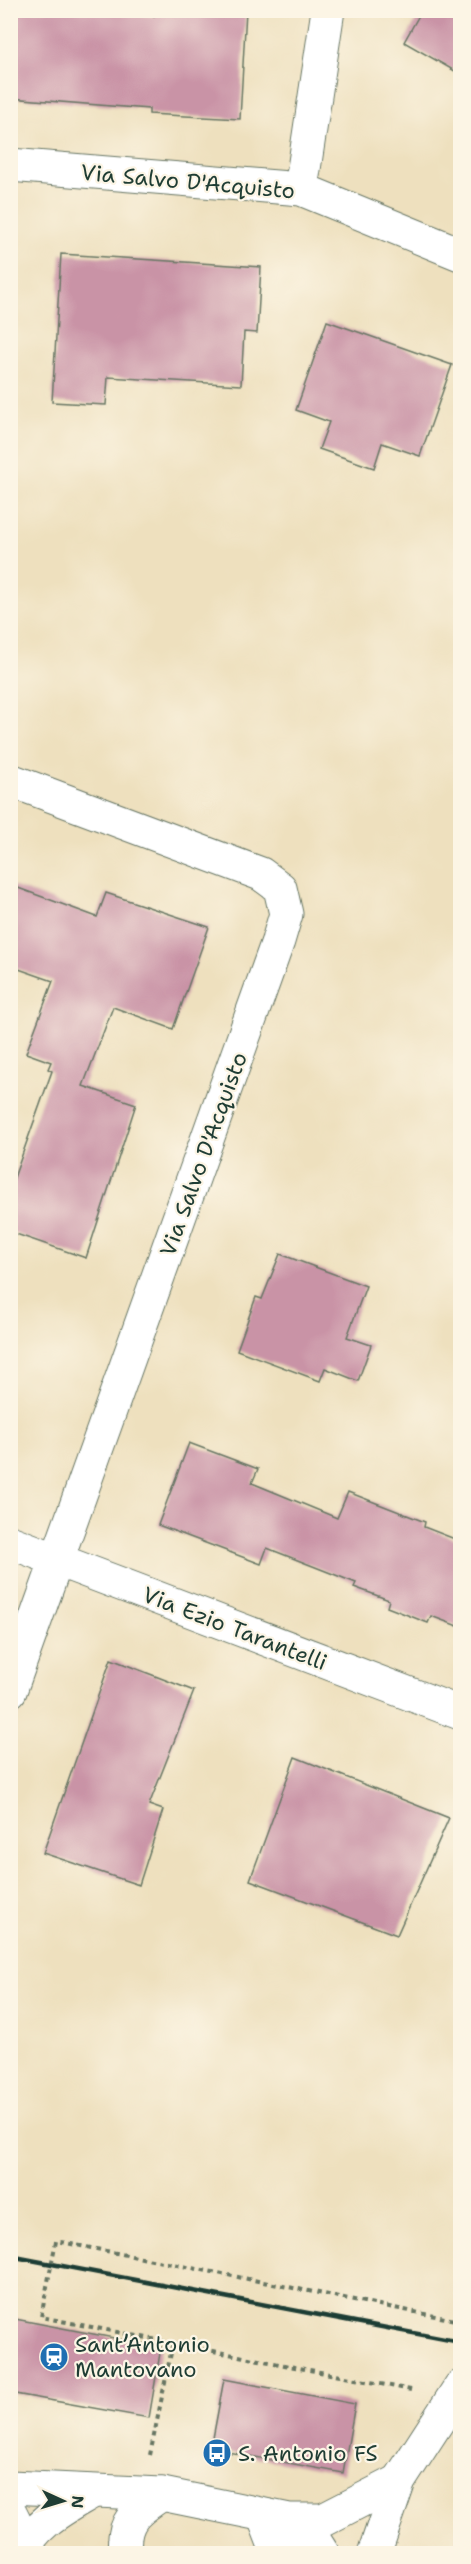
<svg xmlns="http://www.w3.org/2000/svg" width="471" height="2564" viewBox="0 0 471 2564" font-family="'Shantell Sans',sans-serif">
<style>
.building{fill:#c993a6}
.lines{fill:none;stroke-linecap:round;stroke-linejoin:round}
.minor-casing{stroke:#677664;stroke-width:35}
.path{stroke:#677664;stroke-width:4;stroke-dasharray:4.5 4.5;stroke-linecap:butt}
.minor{stroke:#fff;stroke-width:33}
.rail{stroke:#1f3d34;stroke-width:4.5}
.labels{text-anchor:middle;stroke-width:4.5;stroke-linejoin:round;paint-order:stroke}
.street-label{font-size:22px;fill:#1f3d34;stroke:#fcf5e5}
.poi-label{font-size:22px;fill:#1f3d34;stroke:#fcf5e5;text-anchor:start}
</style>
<rect width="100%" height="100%" fill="#fcf5e5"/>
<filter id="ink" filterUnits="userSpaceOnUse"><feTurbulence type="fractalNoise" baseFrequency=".0167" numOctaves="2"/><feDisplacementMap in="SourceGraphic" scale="12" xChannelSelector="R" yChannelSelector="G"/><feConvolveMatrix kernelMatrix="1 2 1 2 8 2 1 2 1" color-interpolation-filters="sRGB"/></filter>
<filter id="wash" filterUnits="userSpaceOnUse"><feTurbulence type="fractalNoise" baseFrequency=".008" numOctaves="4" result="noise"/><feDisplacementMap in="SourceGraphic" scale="24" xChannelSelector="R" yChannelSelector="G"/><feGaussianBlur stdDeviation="1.35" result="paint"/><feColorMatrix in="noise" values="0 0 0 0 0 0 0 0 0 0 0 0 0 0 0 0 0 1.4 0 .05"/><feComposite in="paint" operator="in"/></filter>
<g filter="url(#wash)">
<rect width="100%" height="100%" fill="#eee0be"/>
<g id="blocks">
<!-- building -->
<g class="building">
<path d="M10 10H80L154 16V10H246L240 119 149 114V109L10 98Z"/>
<path d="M422 10H460V74L404 42Z"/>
<path d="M61 254 261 267 257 333 244 332 241 385 108 377 106 405 52 402Z"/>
<path d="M327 321 452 365 420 456 382 443 374 468 319 449 329 422 296 410Z"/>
<path d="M10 885 97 917 106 893 209 927 173 1029 113 1007 83 1086 136 1104 86 1258 10 1232V1189L52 1071 48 1069 51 1062 26 1053 53 981 10 966Z"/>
<path d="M280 1254 366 1286 347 1337 371 1345 358 1381 325 1368 320 1381 237 1350 256 1297 262 1299Z"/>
<path d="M189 1443 258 1469 252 1483 337 1518 348 1492 425 1522 424 1527 460 1541V1627L431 1616 428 1623 387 1607 389 1600 354 1587 356 1583 267 1548 261 1564 158 1525Z"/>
<path d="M111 1659 194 1691 149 1805 163 1810 139 1885 43 1853Z"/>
<path d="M295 1757 449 1818 397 1935 250 1880Z"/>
<path d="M10 2318 161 2347 149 2418 10 2393Z"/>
<path d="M224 2379 355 2404 343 2473 211 2449Z"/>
</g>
</g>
</g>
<g filter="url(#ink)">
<use href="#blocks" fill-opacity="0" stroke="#677664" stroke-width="1.5"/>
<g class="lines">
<!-- minor casing -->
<g class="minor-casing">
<g id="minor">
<path d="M10 165 301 189 460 254"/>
<path d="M301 189 328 10"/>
<path d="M10 780 261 874 280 888 286 914 278 941 10 1691"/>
<path d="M10 1542 460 1713"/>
<path d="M10 2487 162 2494 289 2520H323L399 2481"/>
<path d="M10 2512 31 2554"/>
<path d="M263 2515 278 2554"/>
<path d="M278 2523 316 2543 323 2554"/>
<path d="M21 2554C34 2523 65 2508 92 2492"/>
<path d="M125 2554C121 2521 137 2510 162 2494"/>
<path d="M374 2554 399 2481 460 2387"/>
</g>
</g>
<!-- path -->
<g class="path">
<path d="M411 2390 41 2317 56 2241 460 2321"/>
<path d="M150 2455 173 2343"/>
</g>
<!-- minor -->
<use href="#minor" class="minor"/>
<!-- rail -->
<path class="rail" d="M10 2256 460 2342"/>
</g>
</g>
<!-- icons -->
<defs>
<g id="station-disc" transform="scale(1.5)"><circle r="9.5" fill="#1f6fb2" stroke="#fcf5e5"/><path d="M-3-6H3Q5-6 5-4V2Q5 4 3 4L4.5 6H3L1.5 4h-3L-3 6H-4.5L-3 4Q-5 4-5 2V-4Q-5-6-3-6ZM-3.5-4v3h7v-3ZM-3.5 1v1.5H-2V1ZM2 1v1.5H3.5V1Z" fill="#fff"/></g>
<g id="bus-disc" transform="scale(1.5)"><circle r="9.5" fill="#1f6fb2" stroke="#fcf5e5"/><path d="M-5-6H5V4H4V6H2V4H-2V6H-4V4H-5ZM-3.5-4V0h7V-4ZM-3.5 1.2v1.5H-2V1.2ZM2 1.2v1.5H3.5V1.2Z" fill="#fff"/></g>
</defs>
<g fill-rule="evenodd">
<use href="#station-disc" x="54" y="2357"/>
<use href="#bus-disc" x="217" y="2453"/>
</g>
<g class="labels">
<!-- street labels -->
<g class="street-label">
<text transform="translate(188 181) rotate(5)" y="8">Via Salvo D'Acquisto</text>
<text transform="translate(203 1154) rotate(-70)" y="8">Via Salvo D'Acquisto</text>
<text transform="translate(235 1628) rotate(21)" y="8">Via Ezio Tarantelli</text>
</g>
<!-- poi labels -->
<g class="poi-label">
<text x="75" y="2352">Sant’Antonio<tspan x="75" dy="25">Mantovano</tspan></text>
<text x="238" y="2461">S. Antonio FS</text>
</g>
</g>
<!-- margin -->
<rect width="471" height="2564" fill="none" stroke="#fcf5e5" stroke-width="36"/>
<!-- north arrow -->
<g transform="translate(63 2501) rotate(94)" stroke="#fcf5e5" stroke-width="4.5" paint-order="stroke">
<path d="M0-4.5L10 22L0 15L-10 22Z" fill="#1f3d34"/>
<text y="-9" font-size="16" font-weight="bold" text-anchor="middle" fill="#1f3d34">N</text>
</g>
</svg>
